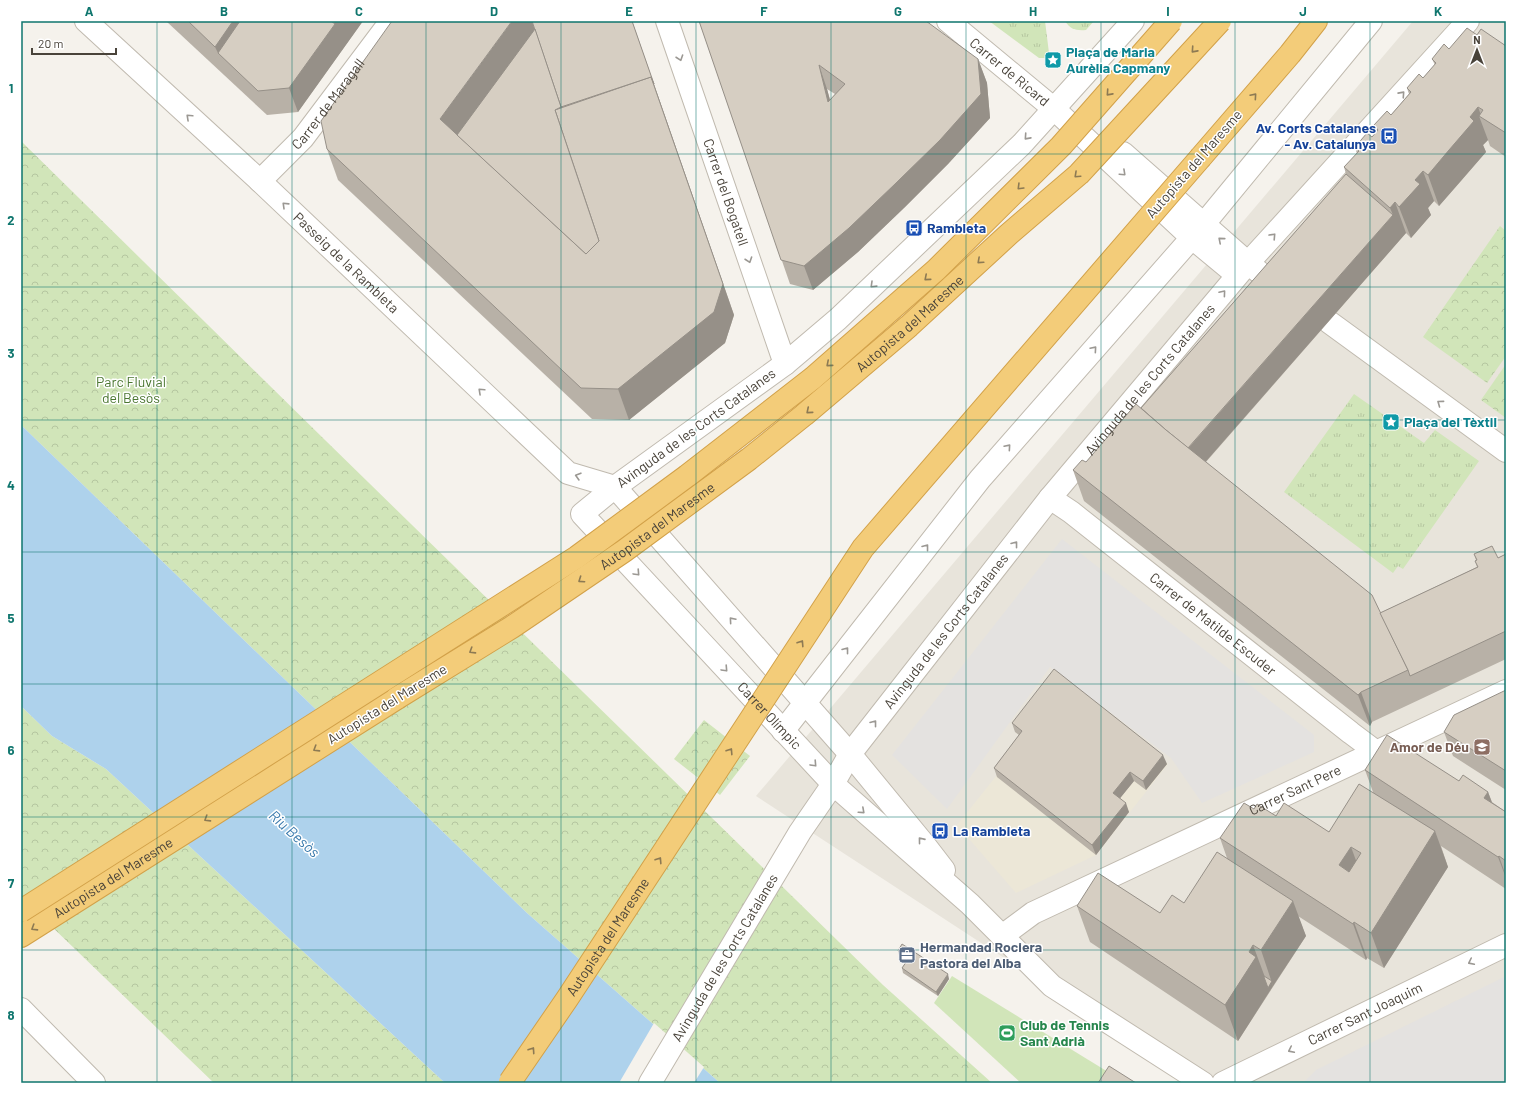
<svg xmlns="http://www.w3.org/2000/svg" width="1527" height="1104" viewBox="0 0 1527 1104" font-family="Barlow,sans-serif">
<style>
.residential{fill:#e8e4db}
.education{fill:#ece7d7}
.grass{fill:url(#grass-tufts)}
.park{fill:url(#park-crowns)}
.garden{fill:#d1e5b9}
.parking{fill:#e4e2e0}
.water{fill:#aed2ec}
.pier{fill:#f5f2ec}
.lines{fill:none;stroke-linecap:round;stroke-linejoin:round}
.minor-casing{stroke:#c0baaf;stroke-width:24}
.tertiary-casing{stroke:#c0baaf;stroke-width:24}
.motorway-casing{stroke:#d2a149;stroke-width:24}
.minor{stroke:#fff;stroke-width:22}
.tertiary{stroke:#fff;stroke-width:22}
.motorway{stroke:#f3cc79;stroke-width:22}
.motorway-bridge-casing{stroke:#d2a149;stroke-width:24;stroke-linecap:butt}
.motorway-bridge{stroke:#f3cc79;stroke-width:22}
.wall{fill:#b8b1a7;fill-rule:evenodd}
.shaded-wall{fill:#969088}
.building{fill:#d6cec2;stroke:#969088;fill-rule:evenodd}
.oneway{stroke:#8d7a53}
.oneway2{stroke:#9b9893}
.grid{fill:none;stroke:#0f766e;stroke-width:1;stroke-opacity:0.55}
.labels{text-anchor:middle;stroke-width:3;stroke-linejoin:round;paint-order:stroke}
.culture-label{font-size:14px;font-weight:bold;fill:#0d838f;stroke:#fff;text-anchor:start}
.street-label{font-size:14px;fill:#49433a;stroke:#fff}
.transit-label{font-size:14px;font-weight:bold;fill:#164399;stroke:#fff;text-anchor:start}
.park-label{font-size:14px;fill:#4b7731;stroke:#fff}
.education-label{font-size:14px;font-weight:bold;fill:#785e54;stroke:#fff;text-anchor:end}
.service-label{font-size:14px;font-weight:bold;fill:#4e5e75;stroke:#fff;text-anchor:start}
.leisure-label{font-size:14px;font-weight:bold;fill:#27864d;stroke:#fff;text-anchor:start}
.water-label{font-size:15px;font-style:italic;fill:#3b7bad;stroke:#fff}
.neatline{fill:none;stroke:#0f766e;stroke-width:1.5}
.grid-label{font-size:13px;text-anchor:middle;font-weight:bold;fill:#0f766e}
</style>
<defs>
<pattern id="grass-tufts" width="24" height="20" patternUnits="userSpaceOnUse"><rect width="24" height="20" fill="#d1e5b9"/><path d="M3 7l-1-3M5 7V3M7 7l1-3M15 17l-1-3M17 17v-4M19 17l1-3" fill="none" stroke="#b5c6a0"/></pattern>
<pattern id="park-crowns" width="20" height="18" patternUnits="userSpaceOnUse"><rect width="20" height="18" fill="#d1e5b9"/><path d="M2 6a3 3 0 1 1 6 0M12 15a3 3 0 1 1 6 0" fill="none" stroke="#b5c6a0"/></pattern>
</defs>
<rect width="100%" height="100%" fill="#f5f2ec"/>
<!-- residential -->
<path class="residential" d="M1413 21H1506V1083H1196L756 796Z"/>
<!-- education -->
<path class="education" d="M1057 678 1168 764 1096 855 1016 893 957 825 1025 740 1015 732Z"/>
<!-- grass -->
<g class="grass">
<path d="M989 21H1045L1049 53 1045 58H1039Z"/>
<path d="M1065 21H1094L1086 30C1076 31 1070 29 1065 21Z"/>
<path d="M1354 394 1424 443 1435 430 1479 461 1403 569 1398 566 1393 573 1284 492Z"/>
</g>
<!-- park -->
<g class="park">
<path d="M21 141 325 440 883 985 992 1083H720L527 913 21 425Z"/>
<path d="M1500 226 1506 231V356L1487 383 1423 337Z"/>
<path d="M1506 364V418L1481 400Z"/>
<path d="M21 706 52 736 106 769 445 1083H214L21 897Z"/>
<path d="M704 720 750 756 720 795 674 759Z"/>
</g>
<!-- garden -->
<path class="garden" d="M952 976 1126 1083H1021L934 1003Z"/>
<!-- parking -->
<g class="parking">
<path d="M1062 539 1314 735V752L1202 803 1171 758 1050 667 947 809 892 755Z"/>
<path d="M1506 976V1083H1303L1316 1070Z"/>
</g>
<!-- water -->
<path class="water" d="M21 425 527 913 720 1083H445L106 769 52 736 21 706Z"/>
<!-- pier -->
<path class="pier" d="M654 1023 704 1067 694 1083H619Z"/>
<g class="lines">
<!-- minor casing -->
<g class="minor-casing">
<g id="minor">
<path id="s1" d="M86 21 260 181 568 473 615 487"/>
<path id="s2" d="M667 21 785 364"/>
<path id="s3" d="M948 21 1053 108 1191 237 1237 275"/>
<path id="s4" d="M1133 21 1022 144 838 319 785 364 615 487 582 514 833 784 970 904 1052 986 1203 1083"/>
<path d="M1123 153 1248 263 1259 272"/>
<path id="s5" d="M260 181 303 138 391 21"/>
<path d="M1329 322 1506 451"/>
<path d="M615 487 850 754 924 844 944 870"/>
<path id="s6" d="M1050 498 1071 512 1351 733 1375 751"/>
<path d="M783 731 980 479 1203 225 1371 21"/>
<path id="s7" d="M850 754 1050 498 1248 263 1468 21"/>
<path id="s8" d="M1002 936 1033 913 1506 691"/>
<path id="s9" d="M1223 1083 1506 945"/>
</g>
</g>
<!-- tertiary casing -->
<g class="tertiary-casing">
<g id="tertiary">
<path d="M21 1009 94 1083"/>
<path id="s10" d="M650 1083 800 832 833 784 850 754"/>
</g>
</g>
<!-- motorway casing -->
<g class="motorway-casing">
<g id="motorway">
<path d="M1201 157 1290 54 1316 21"/>
<path id="s11" d="M21 936 397 698"/>
</g>
</g>
<!-- minor -->
<use href="#minor" class="minor"/>
<!-- tertiary -->
<use href="#tertiary" class="tertiary"/>
<!-- motorway -->
<use href="#motorway" class="motorway"/>
<!-- motorway-bridge casing -->
<g class="motorway-bridge-casing">
<g id="motorway-bridge">
<path id="s12" d="M397 698 512 627 624 551 749 459 804 415 909 326 1009 234 1079 174 1220 21"/>
<path d="M21 911 577 557 687 476 813 378 936 270 1061 146 1171 21"/>
<path id="s13" d="M510 1082 567 999 863 548 1201 157"/>
</g>
</g>
<!-- motorway-bridge -->
<use href="#motorway-bridge" class="motorway-bridge"/>
</g>
<!-- wall -->
<g class="wall">
<path d="M166 21H363L298 112 267 115Z"/>
<path d="M632 21 734 315 725 343 629 420 592 419 338 180 327 149Z"/>
<path d="M699 21 978 59 987 83 990 118 948 164 905 207 858 252 813 290 790 284ZM827 89 835 94 830 100Z"/>
<path d="M1477 35 1506 46V157L1490 146 1488 140 1483 145 1486 152 1461 181 1439 206 1434 201 1428 208 1431 215 1411 238 1406 233 1206 462 1380 613 1477 567 1475 561 1476 560 1474 554 1498 558 1506 554V659L1372 722 1370 726 1084 501 1073 470 1086 462 1141 408 1346 174 1344 167 1357 154 1355 147 1372 137 1376 132 1374 125 1391 115 1409 94 1407 88 1423 78 1435 65 1432 59 1449 49Z"/>
<path d="M1506 690V790L1453 756 1444 732Z"/>
<path d="M1012 723 1167 764 1146 790 1134 781 1120 798 1129 812 1096 855 997 777 994 768 1019 735 1015 732Z"/>
<path d="M1365 770 1459 781 1488 792 1492 802 1506 812V889L1441 846 1448 867 1384 968 1367 958 1366 960 1298 916 1306 936 1238 1041 1090 942 1077 906 1160 913 1184 903 1227 858 1220 838 1254 809 1329 832 1373 792Z"/>
<path d="M898 951 949 979 938 996 903 973 902 968 907 960 899 955Z"/>
</g>
<!-- shaded-wall -->
<g class="shaded-wall">
<path d="M233 21H258L218 53 215 47Z"/>
<path d="M334 21H363L298 112 289 88 335 24Z"/>
<path d="M512 21H532L564 114 453 148 440 119Z"/>
<path d="M632 21 734 315 725 343 629 420 618 389Z"/>
<path d="M978 59 987 83 990 118 948 164 905 207 858 252 813 290 804 266Z"/>
<path d="M819 65 827 89 837 126 828 102Z"/>
<path d="M1478 107 1482 118 1479 116 1488 140 1483 145 1486 152 1439 206 1428 175 1470 117Z"/>
<path d="M1423 171 1434 201 1428 208 1431 215 1411 238 1399 207 1415 180Z"/>
<path d="M1395 202 1406 233 1194 475 1186 451 1393 215 1390 208Z"/>
<path d="M1361 692 1372 722 1370 726 1358 695Z"/>
<path d="M1163 755 1167 764 1146 790 1143 781Z"/>
<path d="M1130 772 1134 781 1117 802 1113 793Z"/>
<path d="M1488 792 1501 827 1484 798Z"/>
<path d="M1126 803 1129 812 1096 855 1092 845Z"/>
<path d="M1435 831 1448 867 1384 968 1371 933Z"/>
<path d="M1351 847 1364 882 1339 865Z"/>
<path d="M1499 856 1506 876V878L1498 857Z"/>
<path d="M1293 901 1306 936 1273 986 1261 950Z"/>
<path d="M1354 922 1367 958 1366 960 1353 924Z"/>
<path d="M1253 945 1266 980 1272 981 1273 986 1238 1041 1225 1005 1249 952Z"/>
<path d="M948 974 949 979 938 996 936 992Z"/>
</g>
<!-- building -->
<g class="building">
<path d="M188 21H233L215 47Z"/>
<path d="M240 21H331L335 24 289 88 258 91 218 53Z"/>
<path d="M392 21H512L440 119 586 254 599 241 555 110 651 77 723 284 714 312 618 389 581 388 327 149 321 121Z"/>
<path d="M532 21H632L654 84 651 77 561 107Z"/>
<path d="M699 21H926L978 59 981 94 940 140 896 183 849 228 804 266 781 260ZM819 65 845 84 828 102Z"/>
<path d="M1467 28 1477 35 1481 29 1506 46V133L1479 116 1483 110 1478 107 1470 117 1474 121 1449 150 1428 175 1423 171 1415 180 1420 184 1399 207 1395 202 1390 208 1344 167 1359 151 1355 147 1367 133 1372 137 1378 130 1374 125 1387 111 1391 115 1411 92 1407 88 1419 74 1423 78 1436 63 1432 59 1444 44 1449 49Z"/>
<path d="M535 29 561 107 555 110 599 241 586 254 457 135Z"/>
<path d="M1346 174 1393 215 1188 448 1166 430 1141 408Z"/>
<path d="M1136 404 1166 430 1372 595 1408 670 1361 692 1358 695 1073 470 1082 460 1086 462Z"/>
<path d="M1492 546 1498 558 1506 554V631L1410 676 1408 670 1380 613 1478 567 1475 561 1477 560 1474 554Z"/>
<path d="M1054 669 1163 755 1143 781 1130 772 1113 793 1126 803 1092 845 994 768 1022 731 1012 723Z"/>
<path d="M1506 690V771L1444 732 1454 715Z"/>
<path d="M1387 735 1459 781 1463 775 1488 792 1484 798 1506 812V861L1499 856 1498 857 1365 770Z"/>
<path d="M1359 784 1435 831 1371 933 1354 922 1353 924 1220 838 1244 803 1254 809 1257 804 1276 816 1284 803 1329 832ZM1351 847 1361 853 1349 872 1339 865Z"/>
<path d="M1217 852 1293 901 1261 950 1253 945 1249 952 1256 957 1225 1005 1077 906 1098 873 1160 913 1172 895 1184 903Z"/>
<path d="M902 944 948 974 936 992 902 968 909 958 898 951Z"/>
<path d="M1264 976 1272 981 1268 988 1264 977Z"/>
<path d="M1109 1066 1136 1083H1098Z"/>
</g>
<!-- one-way arrows -->
<defs><path id="oneway-chevron" d="M-2-3.5L2.5 0L-2 3.5" fill="none" stroke-width="1.6" stroke-linecap="round" stroke-linejoin="round"/></defs>
<g class="oneway">
<use href="#oneway-chevron" transform="translate(1194 50) rotate(132)"/>
<use href="#oneway-chevron" transform="translate(1109 93) rotate(132)"/>
<use href="#oneway-chevron" transform="translate(1254 96) rotate(-49)"/>
<use href="#oneway-chevron" transform="translate(1077 175) rotate(137)"/>
<use href="#oneway-chevron" transform="translate(1020 187) rotate(135)"/>
<use href="#oneway-chevron" transform="translate(980 261) rotate(138)"/>
<use href="#oneway-chevron" transform="translate(927 278) rotate(139)"/>
<use href="#oneway-chevron" transform="translate(829 364) rotate(139)"/>
<use href="#oneway-chevron" transform="translate(809 411) rotate(140)"/>
<use href="#oneway-chevron" transform="translate(581 580) rotate(146)"/>
<use href="#oneway-chevron" transform="translate(801 643) rotate(-57)"/>
<use href="#oneway-chevron" transform="translate(472 651) rotate(148)"/>
<use href="#oneway-chevron" transform="translate(316 749) rotate(148)"/>
<use href="#oneway-chevron" transform="translate(730 751) rotate(-57)"/>
<use href="#oneway-chevron" transform="translate(207 819) rotate(148)"/>
<use href="#oneway-chevron" transform="translate(659 860) rotate(-57)"/>
<use href="#oneway-chevron" transform="translate(34 928) rotate(148)"/>
<use href="#oneway-chevron" transform="translate(532 1050) rotate(-56)"/>
</g>
<g class="oneway2">
<use href="#oneway-chevron" transform="translate(680 58) rotate(71)"/>
<use href="#oneway-chevron" transform="translate(1402 94) rotate(-48)"/>
<use href="#oneway-chevron" transform="translate(189 117) rotate(-137)"/>
<use href="#oneway-chevron" transform="translate(1027 137) rotate(132)"/>
<use href="#oneway-chevron" transform="translate(1123 173) rotate(43)"/>
<use href="#oneway-chevron" transform="translate(285 205) rotate(-136)"/>
<use href="#oneway-chevron" transform="translate(1273 236) rotate(-47)"/>
<use href="#oneway-chevron" transform="translate(1221 240) rotate(-139)"/>
<use href="#oneway-chevron" transform="translate(749 260) rotate(71)"/>
<use href="#oneway-chevron" transform="translate(873 285) rotate(136)"/>
<use href="#oneway-chevron" transform="translate(1223 293) rotate(-50)"/>
<use href="#oneway-chevron" transform="translate(1094 349) rotate(-49)"/>
<use href="#oneway-chevron" transform="translate(481 391) rotate(-137)"/>
<use href="#oneway-chevron" transform="translate(1440 403) rotate(-144)"/>
<use href="#oneway-chevron" transform="translate(1008 447) rotate(-49)"/>
<use href="#oneway-chevron" transform="translate(578 476) rotate(-164)"/>
<use href="#oneway-chevron" transform="translate(1015 544) rotate(-52)"/>
<use href="#oneway-chevron" transform="translate(926 547) rotate(-52)"/>
<use href="#oneway-chevron" transform="translate(637 573) rotate(47)"/>
<use href="#oneway-chevron" transform="translate(732 620) rotate(-131)"/>
<use href="#oneway-chevron" transform="translate(846 650) rotate(-52)"/>
<use href="#oneway-chevron" transform="translate(725 669) rotate(47)"/>
<use href="#oneway-chevron" transform="translate(874 723) rotate(-52)"/>
<use href="#oneway-chevron" transform="translate(814 764) rotate(47)"/>
<use href="#oneway-chevron" transform="translate(862 811) rotate(42)"/>
<use href="#oneway-chevron" transform="translate(921 840) rotate(-129)"/>
<use href="#oneway-chevron" transform="translate(1471 962) rotate(154)"/>
<use href="#oneway-chevron" transform="translate(1291 1050) rotate(154)"/>
</g>
<!-- grid -->
<path class="grid" d="M157 21V1083M292 21V1083M426 21V1083M561 21V1083M696 21V1083M831 21V1083M966 21V1083M1101 21V1083M1235 21V1083M1370 21V1083M21 154H1506M21 287H1506M21 420H1506M21 552H1506M21 684H1506M21 817H1506M21 950H1506"/>
<!-- icons -->
<defs>
<g id="sight-square" transform="scale(0.9)"><rect x="-9" y="-9" width="18" height="18" rx="4" fill="#0f9aa8" stroke="#fff"/><path d="M0-6L1.8-2.2L6-1.7L2.9 1.2L3.7 5.4L0 3.3L-3.7 5.4L-2.9 1.2L-6-1.7L-1.8-2.2Z" fill="#fff"/></g>
<g id="bus-square" transform="scale(0.9)"><rect x="-9" y="-9" width="18" height="18" rx="4" fill="#1a4fb4" stroke="#fff"/><path d="M-5-6H5V4H4V6H2V4H-2V6H-4V4H-5ZM-3.5-4V0h7V-4ZM-3.5 1.2v1.5H-2V1.2ZM2 1.2v1.5H3.5V1.2Z" fill="#fff"/></g>
<g id="school-square" transform="scale(0.9)"><rect x="-9" y="-9" width="18" height="18" rx="4" fill="#8d6e63" stroke="#fff"/><path d="M0-5L7-2L0 1L-7-2ZM-4 1L0 2.5L4 1V4Q0 6-4 4Z" fill="#fff"/></g>
<g id="office-square" transform="scale(0.9)"><rect x="-9" y="-9" width="18" height="18" rx="4" fill="#5c6f8a" stroke="#fff"/><path d="M-6-3h4V-5.5h4V-3h4V5H-6ZM-1-4.5V-3h2v-1.5ZM-6 0V1H6V0Z" fill="#fff"/></g>
<g id="stadium-square" transform="scale(0.9)"><rect x="-9" y="-9" width="18" height="18" rx="4" fill="#2e9e5b" stroke="#fff"/><path d="M0-5a6.5 5 0 1 0 0 10a6.5 5 0 1 0 0-10ZM-3.5-1.8h7v3.6h-7Z" fill="#fff"/></g>
</defs>
<g fill-rule="evenodd">
<use href="#sight-square" x="1053" y="60"/>
<use href="#bus-square" x="1389" y="136"/>
<use href="#bus-square" x="914" y="228"/>
<use href="#sight-square" x="1391" y="422"/>
<use href="#school-square" x="1482" y="747"/>
<use href="#bus-square" x="940" y="831"/>
<use href="#office-square" x="907" y="955"/>
<use href="#stadium-square" x="1007" y="1033"/>
</g>
<g class="labels">
<!-- culture labels -->
<g class="culture-label">
<text x="1066" y="57">Plaça de Maria<tspan x="1066" dy="16">Aurèlia Capmany</tspan></text>
<text x="1404" y="427">Plaça del Tèxtil</text>
</g>
<!-- street labels -->
<g class="street-label">
<text dy="5" stroke="none"><textPath href="#s3" startOffset="80">Carrer de Ricard</textPath></text>
<text dy="5" stroke="none"><textPath href="#s5" startOffset="103">Carrer de Maragall</textPath></text>
<text transform="translate(1194 164) rotate(-49)" y="5">Autopista del Maresme</text>
<text dy="5" stroke="none"><textPath href="#s2" startOffset="181">Carrer del Bogatell</textPath></text>
<text dy="5" stroke="none"><textPath href="#s1" startOffset="355">Passeig de la Rambleta</textPath></text>
<text dy="5" stroke="none"><textPath href="#s12" startOffset="636">Autopista del Maresme</textPath></text>
<text dy="5" stroke="none"><textPath href="#s7" startOffset="480">Avinguda de les Corts Catalanes</textPath></text>
<text transform="translate(696 428) rotate(-36)" y="5">Avinguda de les Corts Catalanes</text>
<text dy="5" stroke="none"><textPath href="#s12" startOffset="312">Autopista del Maresme</textPath></text>
<text dy="5" stroke="none"><textPath href="#s6" startOffset="206">Carrer de Matilde Escuder</textPath></text>
<text dy="5" stroke="none"><textPath href="#s7" startOffset="156">Avinguda de les Corts Catalanes</textPath></text>
<text transform="translate(387 704) rotate(-32)" y="5">Autopista del Maresme</text>
<text dy="5" stroke="none"><textPath href="#s4" startOffset="1017">Carrer Olímpic</textPath></text>
<text dy="5" stroke="none"><textPath href="#s8" startOffset="328">Carrer Sant Pere</textPath></text>
<text dy="5" stroke="none"><textPath href="#s11" startOffset="109">Autopista del Maresme</textPath></text>
<text dy="5" stroke="none"><textPath href="#s13" startOffset="175">Autopista del Maresme</textPath></text>
<text dy="5" stroke="none"><textPath href="#s10" startOffset="146">Avinguda de les Corts Catalanes</textPath></text>
<text dy="5" stroke="none"><textPath href="#s9" startOffset="158">Carrer Sant Joaquim</textPath></text>
</g>
<!-- transit labels -->
<g class="transit-label">
<text x="1376" y="133" text-anchor="end">Av. Corts Catalanes<tspan x="1376" dy="16">- Av. Catalunya</tspan></text>
<text x="927" y="233">Rambleta</text>
<text x="953" y="836">La Rambleta</text>
</g>
<!-- park labels -->
<g class="park-label">
<text x="131" y="387">Parc Fluvial<tspan x="131" dy="16">del Besòs</tspan></text>
</g>
<!-- education labels -->
<g class="education-label">
<text x="1469" y="752">Amor de Déu</text>
</g>
<!-- service labels -->
<g class="service-label">
<text x="920" y="952">Hermandad Rociera<tspan x="920" dy="16">Pastora del Alba</tspan></text>
</g>
<!-- leisure labels -->
<g class="leisure-label">
<text x="1020" y="1030">Club de Tennis<tspan x="1020" dy="16">Sant Adrià</tspan></text>
</g>
<!-- water labels -->
<g class="water-label">
<text transform="translate(294 834) rotate(42)" y="5">Riu Besòs</text>
</g>
</g>
<!-- border -->
<rect width="1527" height="1104" fill="none" stroke="#ffffff" stroke-width="44"/>
<!-- north arrow -->
<g transform="translate(1477 50)" stroke="#ffffff" stroke-width="3" paint-order="stroke">
<path d="M0-3L7 15L0 10L-7 15Z" fill="#49433a"/>
<text y="-6" font-size="11" font-weight="bold" text-anchor="middle" fill="#49433a">N</text>
</g>
<!-- scale -->
<path d="M32 48v6h84v-6" fill="none" stroke="#49433a" stroke-width="2"/>
<text x="38" y="48" font-size="12" fill="#49433a" stroke="#ffffff" stroke-width="3" paint-order="stroke">20 m</text>
<rect x="22" y="22" width="1483" height="1060" class="neatline"/>
<g class="grid-label">
<text x="89" y="16">A</text>
<text x="224" y="16">B</text>
<text x="359" y="16">C</text>
<text x="494" y="16">D</text>
<text x="629" y="16">E</text>
<text x="764" y="16">F</text>
<text x="898" y="16">G</text>
<text x="1033" y="16">H</text>
<text x="1168" y="16">I</text>
<text x="1303" y="16">J</text>
<text x="1438" y="16">K</text>
<text x="11" y="93">1</text>
<text x="11" y="225">2</text>
<text x="11" y="358">3</text>
<text x="11" y="490">4</text>
<text x="11" y="623">5</text>
<text x="11" y="755">6</text>
<text x="11" y="888">7</text>
<text x="11" y="1020">8</text>
</g>
</svg>
